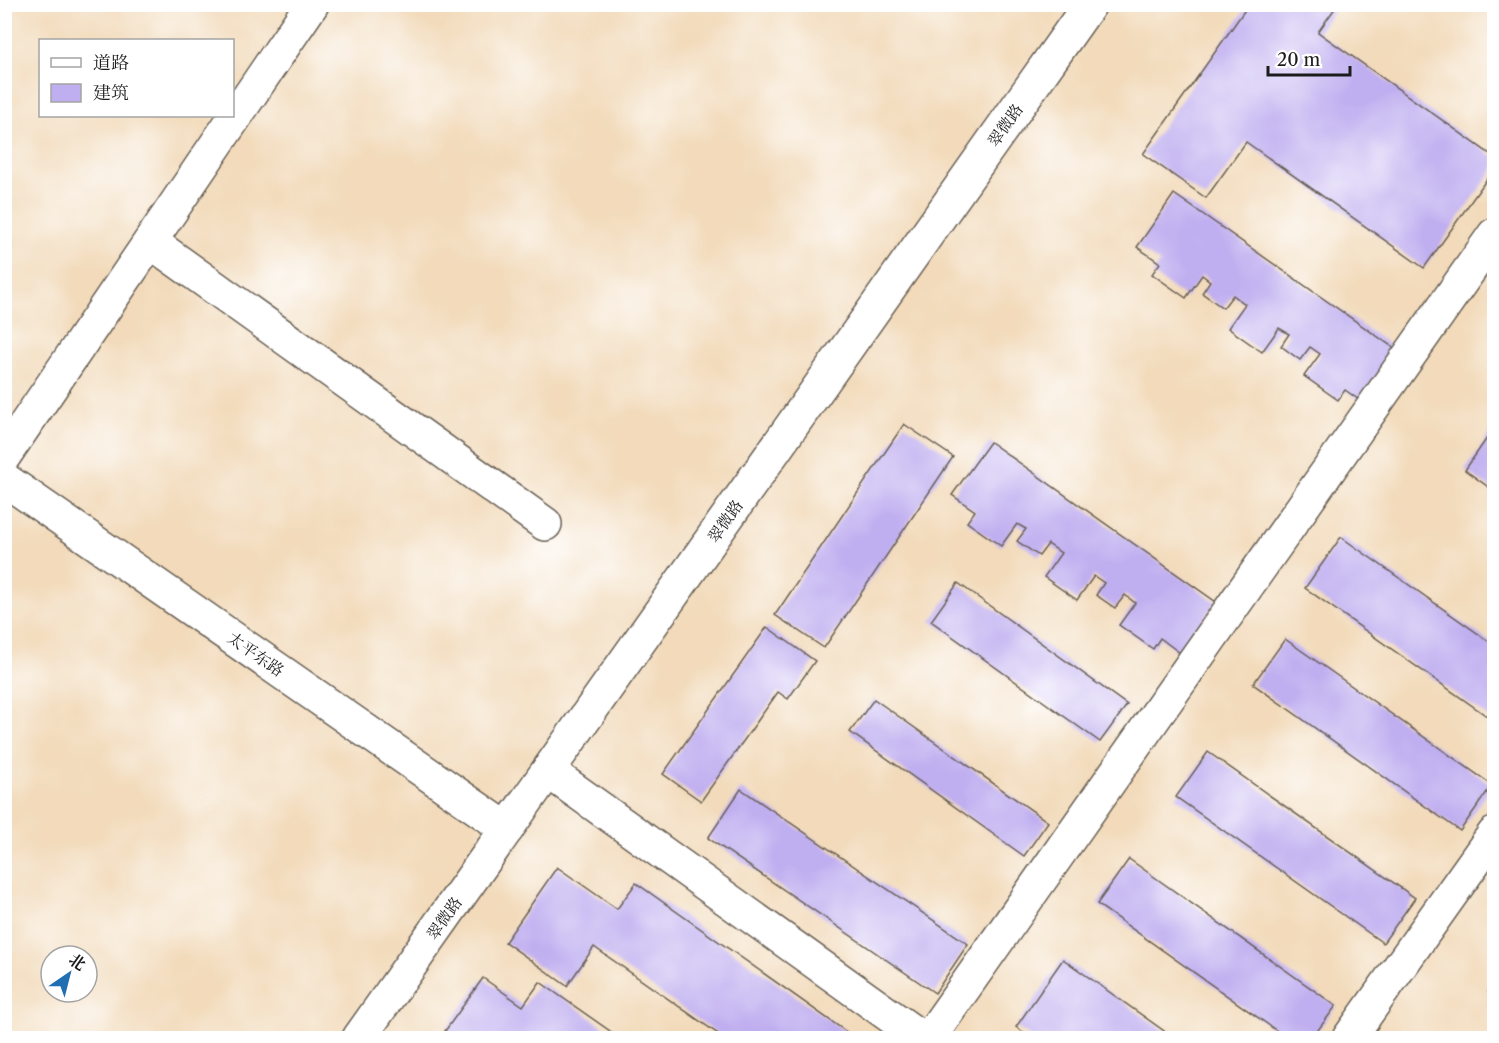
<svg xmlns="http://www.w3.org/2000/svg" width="1499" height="1043" viewBox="0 0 1499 1043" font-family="'Libre Caslon Text','Noto Serif SC',serif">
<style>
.building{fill:#c0aff0}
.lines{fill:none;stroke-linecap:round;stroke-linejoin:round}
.minor-casing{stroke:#675e53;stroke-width:36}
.minor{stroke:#fff;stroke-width:33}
.labels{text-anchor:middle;stroke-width:4.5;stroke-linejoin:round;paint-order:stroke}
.street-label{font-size:16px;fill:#1c1c1c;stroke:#fff}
</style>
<rect width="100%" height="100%" fill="#fff"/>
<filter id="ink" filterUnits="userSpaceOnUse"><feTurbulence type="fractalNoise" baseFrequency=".0167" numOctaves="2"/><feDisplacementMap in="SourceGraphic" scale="12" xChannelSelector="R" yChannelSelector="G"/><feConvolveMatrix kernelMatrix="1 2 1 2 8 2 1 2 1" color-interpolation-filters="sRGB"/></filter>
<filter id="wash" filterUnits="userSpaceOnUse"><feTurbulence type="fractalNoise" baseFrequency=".008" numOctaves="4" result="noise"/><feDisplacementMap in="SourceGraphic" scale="24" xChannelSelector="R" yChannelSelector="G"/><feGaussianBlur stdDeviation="1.35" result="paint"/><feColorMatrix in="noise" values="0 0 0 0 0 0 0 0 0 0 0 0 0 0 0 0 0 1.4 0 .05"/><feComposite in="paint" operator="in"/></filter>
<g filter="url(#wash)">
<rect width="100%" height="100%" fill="#f2daba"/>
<g id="blocks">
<!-- building -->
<g class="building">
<path d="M1249 4H1338L1318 32 1494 157V169L1424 268 1246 142 1206 198 1143 154Z"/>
<path d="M1480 4H1494V15Z"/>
<path d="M1174 194 1401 353 1365 404 1345 390 1338 400 1304 376 1320 354 1310 347 1300 360 1281 346 1289 334 1279 328 1262 352 1228 328 1245 304 1233 295 1223 308 1202 293 1210 281 1202 275 1186 298 1152 274 1160 263 1137 247Z"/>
<path d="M904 424 953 457 824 648 775 615Z"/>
<path d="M1494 428V491L1465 470Z"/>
<path d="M990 442 1216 602 1180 653 1160 638 1153 649 1119 625 1135 603 1125 595 1115 608 1096 595 1104 583 1094 576 1077 600 1044 577 1061 553 1048 544 1039 556 1017 541 1026 529 1017 524 1001 546 967 522 975 511 952 495Z"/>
<path d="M1341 537 1494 645V721L1305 588Z"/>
<path d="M958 583 1127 705 1100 742 931 621Z"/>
<path d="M767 627 815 661 788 699 778 692 701 801 663 774Z"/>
<path d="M1285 639 1492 785 1460 831 1253 684Z"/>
<path d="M874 699 1048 822 1024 856 850 732Z"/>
<path d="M1208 752 1415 898 1383 943 1176 797Z"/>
<path d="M741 789 968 944 935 993 708 838Z"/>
<path d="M1129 859 1336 1006 1312 1038H1287L1097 904Z"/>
<path d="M557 867 617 909 636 883 855 1038H724L594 947 567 986 505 942Z"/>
<path d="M1063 959 1174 1038H1032L1016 1027Z"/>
<path d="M483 978 523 1006 540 982 620 1038H440Z"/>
<path d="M1494 982V997L1488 992Z"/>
</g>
</g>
</g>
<g filter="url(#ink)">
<use href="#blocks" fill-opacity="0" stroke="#675e53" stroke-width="1.5"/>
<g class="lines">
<!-- minor casing -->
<g class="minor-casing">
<g id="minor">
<path d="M151 242 545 524"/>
<path d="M4 456 312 4"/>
<path d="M4 479 507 829"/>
<path d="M548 771 921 1038"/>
<path d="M359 1038 1090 4"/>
<path d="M929 1038 1494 235"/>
<path d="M1349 1038 1494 834"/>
</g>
</g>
<!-- minor -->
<use href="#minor" class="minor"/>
</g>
</g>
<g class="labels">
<!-- street labels -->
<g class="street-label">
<text transform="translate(1005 125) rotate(-55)" y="6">翠微路</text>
<text transform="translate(725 521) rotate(-55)" y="6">翠微路</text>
<text transform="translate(256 654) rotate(35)" y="6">太平东路</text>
<text transform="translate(444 918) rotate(-55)" y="6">翠微路</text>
</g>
</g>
<!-- margin -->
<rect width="1499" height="1043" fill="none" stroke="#fff" stroke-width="24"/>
<!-- legend -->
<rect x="39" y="39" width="195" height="78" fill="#ffffff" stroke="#a4a4a4" stroke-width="1.5"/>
<rect x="51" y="58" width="30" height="9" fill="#ffffff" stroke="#a4a4a4" stroke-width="1.5"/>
<text x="93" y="69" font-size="18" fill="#1c1c1c">道路</text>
<rect x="51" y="84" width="30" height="18" fill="#c0aff0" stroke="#a4a4a4" stroke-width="1.5"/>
<text x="93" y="99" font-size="18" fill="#1c1c1c">建筑</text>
<!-- north arrow -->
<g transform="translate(69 974) rotate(35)"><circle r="28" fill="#ffffff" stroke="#a4a4a4" stroke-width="1.5"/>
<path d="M0-4.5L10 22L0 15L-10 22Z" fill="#1f6fb2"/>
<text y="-9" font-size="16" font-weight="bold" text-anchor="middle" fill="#1c1c1c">北</text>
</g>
<!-- scale -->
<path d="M1268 66v9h82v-9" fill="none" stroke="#1c1c1c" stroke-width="3"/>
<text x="1277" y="66" font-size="18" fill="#1c1c1c" stroke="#ffffff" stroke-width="4.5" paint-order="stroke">20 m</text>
</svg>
